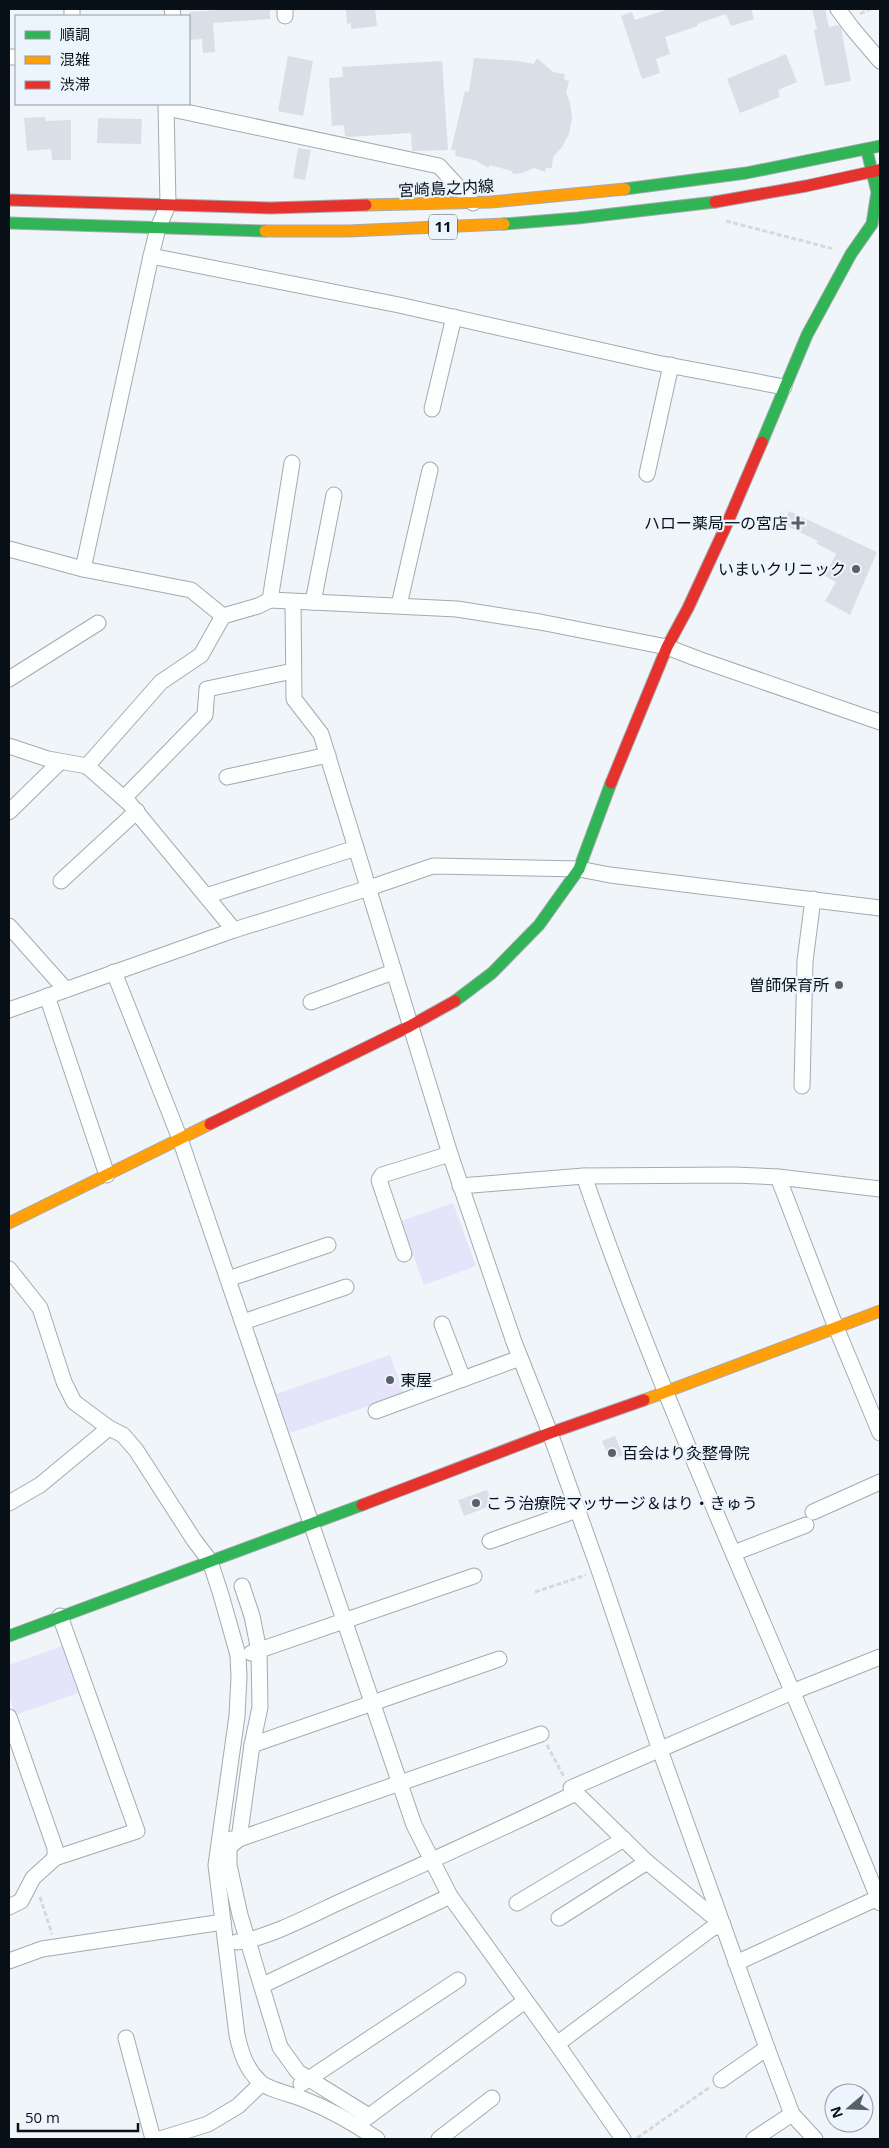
<svg xmlns="http://www.w3.org/2000/svg" width="889" height="2148" viewBox="0 0 889 2148" font-family="'Open Sans','Noto Sans JP',sans-serif">
<style>
.green{fill:#e5e4fb}
.building{fill:#dadee6}
.lines{fill:none;stroke-linecap:round;stroke-linejoin:round}
.street-casing{stroke:#a4aab0;stroke-width:17}
.fast-casing{stroke:#a4aab0;stroke-width:13}
.slow-casing{stroke:#a4aab0;stroke-width:13}
.jam-casing{stroke:#a4aab0;stroke-width:13}
.path{stroke:#d6d8db;stroke-width:3;stroke-dasharray:5 2.5;stroke-linecap:butt}
.street{stroke:#fdfefe;stroke-width:15}
.fast{stroke:#30b455;stroke-width:11}
.slow{stroke:#ff9f0a;stroke-width:11}
.jam{stroke:#e5322d;stroke-width:11}
.poi-dot{fill:#596067;stroke:#ecf5fe;stroke-width:2}
.labels{text-anchor:middle;stroke-width:4.5;stroke-linejoin:round;paint-order:stroke}
.shield{fill:#ecf5fe;stroke:#4c555d;stroke-width:1}
.shield-label{font-size:15px;font-weight:bold;fill:#081018}
.street-label{font-size:16px;fill:#081018;stroke:#ecf5fe}
.poi-label{font-size:16px;fill:#081018;stroke:#ecf5fe;text-anchor:end}
</style>
<rect width="100%" height="100%" fill="#f0f5fa"/>
<!-- green -->
<g class="green">
<path d="M453 1203 476 1266 424 1285 401 1221Z"/>
<path d="M390 1355 404 1394 290 1433 276 1394Z"/>
<path d="M62 1646 78 1693 15 1715 9 1695V1665Z"/>
</g>
<!-- building -->
<g class="building">
<path d="M220 9H270V19L213 23 215 52 203 53 202 39 189 40V12L220 10Z"/>
<path d="M346 9H375L377 26 351 29V23L347 24Z"/>
<path d="M668 9H751L754 19 731 26 726 14 697 24 698 26 665 37 670 54 656 59 660 73 642 79 621 16 632 12 635 20Z"/>
<path d="M812 9H825L829 27 838 25 841 28 851 81 825 86 814 30 817 29Z"/>
<path d="M786 54 797 82 778 90 780 97 740 113 727 79Z"/>
<path d="M288 56 313 61 303 116 278 111Z"/>
<path d="M474 58 518 61 534 64 537 58 553 72 565 74 564 79 569 81 566 92 570 103 572 118 569 134 562 147 553 157 552 168H546L545 172 534 168 522 173 513 174 512 171 490 165 488 168 475 160 455 156 456 150H451L465 91 469 92Z"/>
<path d="M442 61 448 150 412 151 411 133 349 137 345 136 344 125 332 126 329 78 343 77 342 67Z"/>
<path d="M45 117 46 121 71 120V160H52L51 149 27 151 24 118Z"/>
<path d="M98 118 142 119 141 144 97 143Z"/>
<path d="M298 148 311 150 305 180 293 178Z"/>
<path d="M789 511 877 552 850 615 825 601 836 582 825 576 836 554 816 543 818 541 783 524Z"/>
<path d="M615 1436 623 1455 610 1460 602 1441Z"/>
<path d="M487 1490 493 1505 464 1516 458 1500Z"/>
</g>
<g class="lines">
<!-- street casing -->
<g class="street-casing">
<g id="street">
<path d="M72 9V16"/>
<path d="M172 9 173 16"/>
<path d="M285 9V16"/>
<path d="M838 9 852 28 880 61"/>
<path d="M9 57H16"/>
<path d="M167 108 439 166 473 203"/>
<path d="M151 256 399 305 657 363 784 387"/>
<path d="M432 409 454 317"/>
<path d="M647 474 671 365"/>
<path d="M9 549 83 569 191 590 223 616"/>
<path d="M83 569 151 256 158 228 168 205 166 104"/>
<path d="M270 600 292 463"/>
<path d="M293 602 294 699 321 734 450 1154 514 1342 550 1433 599 1570 660 1750 767 2048 792 2114 815 2139"/>
<path d="M313 602 334 495"/>
<path d="M399 605 430 470"/>
<path d="M9 679 98 623"/>
<path d="M9 746 48 759 87 766 129 803 234 930"/>
<path d="M87 766 161 682 201 655 223 616 258 606 270 600 457 609 540 622 667 647 698 659 880 722"/>
<path d="M227 777 328 755"/>
<path d="M124 798 205 715 207 689 293 671"/>
<path d="M9 812 60 762"/>
<path d="M61 881 137 811"/>
<path d="M206 896 356 848"/>
<path d="M9 926 66 990"/>
<path d="M114 972 180 1139 414 1825 450 1896 557 2044 623 2139"/>
<path d="M47 996 107 1175"/>
<path d="M311 1002 393 972"/>
<path d="M9 1010 234 930 369 888 433 866 579 869 610 875 880 908"/>
<path d="M802 1086 805 961 813 899"/>
<path d="M584 1176C669 1423 784 1660 880 1903"/>
<path d="M778 1177 833 1320 880 1433"/>
<path d="M460 1186 584 1176 734 1175 778 1177 880 1189"/>
<path d="M404 1254 379 1180 382 1175 450 1154"/>
<path d="M9 1269 40 1308 64 1382 74 1402 109 1428 123 1435 136 1450 194 1540 210 1561 221 1595 238 1655 239 1677 237 1716 216 1865 237 2035C241 2053 246 2069 260 2082 267 2089 293 2095 303 2099 329 2109 354 2123 377 2139"/>
<path d="M228 1279 328 1245"/>
<path d="M243 1322 346 1287"/>
<path d="M442 1324 463 1379"/>
<path d="M376 1411 520 1358"/>
<path d="M9 1503 40 1485 109 1428"/>
<path d="M813 1512 880 1482"/>
<path d="M490 1541 577 1510"/>
<path d="M734 1553 806 1525"/>
<path d="M242 1586 252 1616 259 1651 260 1707 252 1745 239 1839 229 1847V1865L240 1915 280 2047 298 2072 369 2116"/>
<path d="M251 1653 474 1576"/>
<path d="M9 1717 55 1848V1858"/>
<path d="M252 1745 499 1659"/>
<path d="M231 1839H239L541 1734"/>
<path d="M517 1903 624 1839"/>
<path d="M9 1907 21 1901 33 1878 55 1858 137 1831 60 1616"/>
<path d="M559 1918 647 1862"/>
<path d="M722 1924 647 1862 571 1788 792 1692 880 1657"/>
<path d="M237 1942C267 1939 315 1913 344 1900 422 1865 499 1830 576 1793"/>
<path d="M9 1961 42 1949 223 1922"/>
<path d="M736 1963 880 1897"/>
<path d="M263 1985 450 1896"/>
<path d="M126 2038 153 2139"/>
<path d="M557 2044 711 1929 723 1925"/>
<path d="M721 2080 767 2048"/>
<path d="M301 2084 458 1980"/>
<path d="M361 2122 525 2001"/>
<path d="M160 2139 208 2124 238 2106 261 2084"/>
<path d="M439 2139 492 2098"/>
<path d="M754 2139 792 2114"/>
</g>
</g>
<!-- fast casing -->
<g class="fast-casing">
<g id="fast">
<path d="M625 189 746 173 880 146"/>
<path d="M9 223 265 231"/>
<path d="M504 224 578 218 715 202"/>
<path d="M762 442 807 335 851 254 872 224 877 192 868 155"/>
<path d="M455 1001 492 973 539 925 579 869 611 783"/>
<path d="M9 1636 362 1505"/>
</g>
</g>
<!-- slow casing -->
<g class="slow-casing">
<g id="slow">
<path d="M366 205 491 202 625 189"/>
<path d="M265 231H349L504 224"/>
<path d="M9 1223 210 1124"/>
<path d="M644 1400 880 1311"/>
</g>
</g>
<!-- jam casing -->
<g class="jam-casing">
<g id="jam">
<path d="M9 200 271 208 366 205"/>
<path d="M715 202 806 186 880 170"/>
<path d="M611 783 667 647 688 608 726 526 762 442"/>
<path d="M210 1124 410 1026 455 1001"/>
<path d="M362 1505 550 1433 644 1400"/>
</g>
</g>
<!-- path -->
<g class="path">
<path d="M860 14 870 9"/>
<path d="M726 221 834 249"/>
<path d="M535 1592 586 1575"/>
<path d="M547 1745 564 1777"/>
<path d="M40 1897 52 1934"/>
<path d="M637 2138 710 2087"/>
</g>
<!-- street -->
<use href="#street" class="street"/>
<!-- fast -->
<use href="#fast" class="fast"/>
<!-- slow -->
<use href="#slow" class="slow"/>
<!-- jam -->
<use href="#jam" class="jam"/>
</g>
<!-- markers -->
<g class="poi-dot">
<path d="M795.5 515.5h5v5h5v5h-5v5h-5v-5h-5v-5h5z"/>
<circle cx="856" cy="569" r="5"/>
<circle cx="839" cy="985" r="5"/>
<circle cx="390" cy="1380" r="5"/>
<circle cx="612" cy="1453" r="5"/>
<circle cx="476" cy="1503" r="5"/>
</g>
<g class="labels">
<!-- shield labels -->
<rect class="shield" x="429" y="214.5" width="28" height="25" rx="4"/>
<g class="shield-label">
<text x="443" y="232">11</text>
</g>
<!-- street labels -->
<g class="street-label">
<text transform="translate(446 188) rotate(-3)" y="6">宮崎島之内線</text>
</g>
<!-- poi labels -->
<g class="poi-label">
<text x="788" y="529">ハロー薬局一の宮店</text>
<text x="846" y="575">いまいクリニック</text>
<text x="829" y="991">曽師保育所</text>
<text x="400" y="1386" text-anchor="start">東屋</text>
<text x="622" y="1459" text-anchor="start">百会はり灸整骨院</text>
<text x="486" y="1509" text-anchor="start">こう治療院マッサージ＆はり・きゅう</text>
</g>
</g>
<!-- border -->
<rect width="889" height="2148" fill="none" stroke="#081018" stroke-width="20"/>
<!-- legend -->
<rect x="15" y="15" width="175" height="90" fill="#ecf5fe" stroke="#9199a2"/>
<rect x="25" y="31" width="25" height="8" fill="#30b455" stroke="#9199a2"/>
<text x="60" y="40" font-size="15" fill="#081018">順調</text>
<rect x="25" y="56" width="25" height="8" fill="#ff9f0a" stroke="#9199a2"/>
<text x="60" y="65" font-size="15" fill="#081018">混雑</text>
<rect x="25" y="81" width="25" height="8" fill="#e5322d" stroke="#9199a2"/>
<text x="60" y="90" font-size="15" fill="#081018">渋滞</text>
<!-- north arrow -->
<g transform="translate(849 2108) rotate(251)"><circle r="24" fill="#ecf5fe" stroke="#9199a2"/>
<path d="M0-4L9 19L0 12L-9 19Z" fill="#596067"/>
<text y="-8" font-size="14" font-weight="bold" text-anchor="middle" fill="#081018">N</text>
</g>
<!-- scale -->
<path d="M18 2123v8h120v-8" fill="none" stroke="#081018" stroke-width="2.5"/>
<text x="25" y="2123" font-size="15" fill="#081018" stroke="#ecf5fe" stroke-width="4" paint-order="stroke">50 m</text>
</svg>
